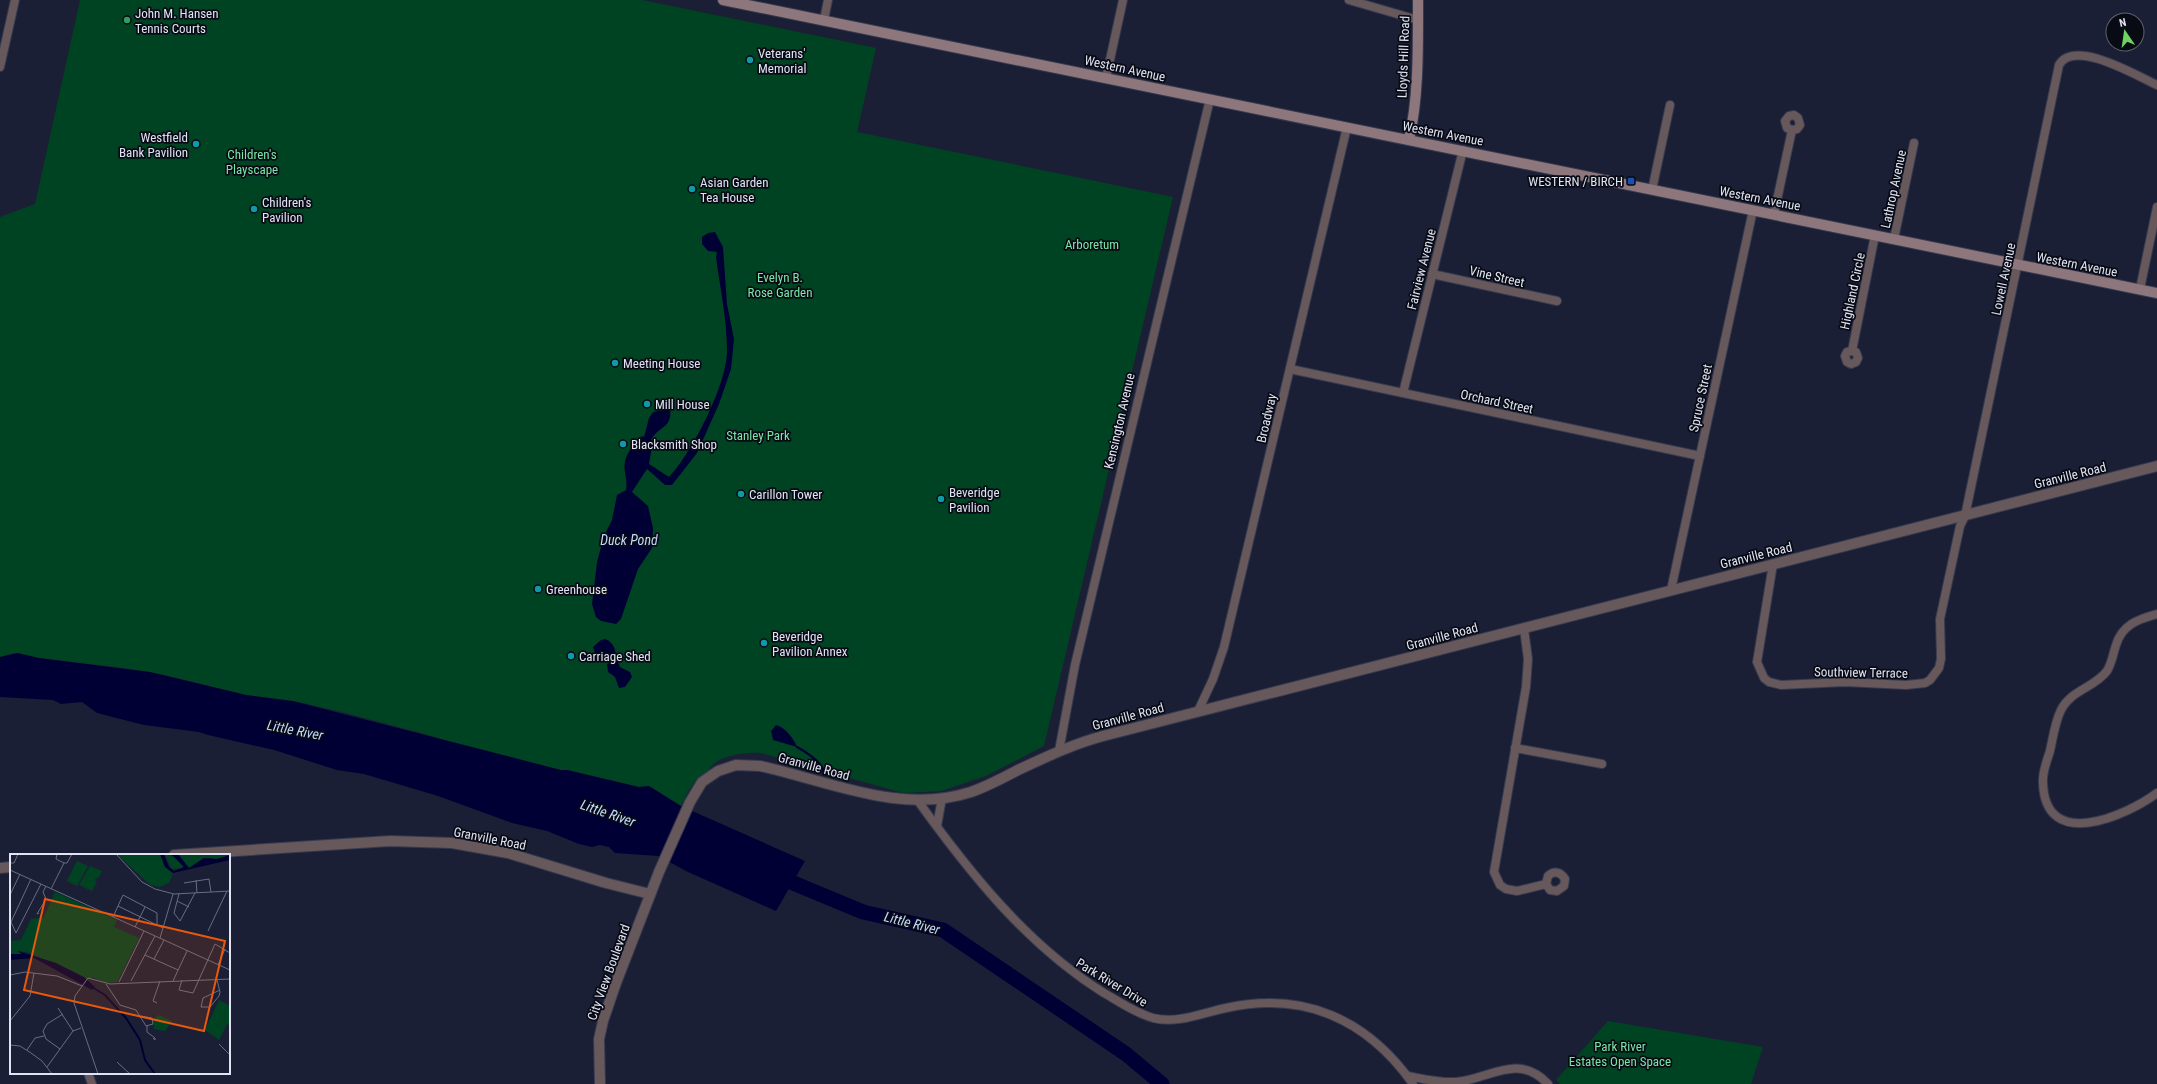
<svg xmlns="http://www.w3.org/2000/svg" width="2157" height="1084" viewBox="0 0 2157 1084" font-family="'Roboto Condensed',sans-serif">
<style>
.green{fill:#004323}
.water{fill:#000035}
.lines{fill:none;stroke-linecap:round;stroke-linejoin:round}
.stream{stroke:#000035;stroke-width:2.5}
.river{stroke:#000035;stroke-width:15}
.minor-casing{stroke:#363a4f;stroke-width:10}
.tertiary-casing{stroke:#363a4f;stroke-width:12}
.secondary-casing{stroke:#363a4f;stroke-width:12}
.minor{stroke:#66585b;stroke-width:8}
.tertiary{stroke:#66585b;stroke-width:10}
.secondary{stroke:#8e777c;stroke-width:10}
.leisure-dot{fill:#2e9e5b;stroke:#080a14;stroke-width:1.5}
.culture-dot{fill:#0f9aa8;stroke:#080a14;stroke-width:1.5}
.transit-dot{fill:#1a4fb4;stroke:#080a14;stroke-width:1.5}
.labels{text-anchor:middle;stroke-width:3.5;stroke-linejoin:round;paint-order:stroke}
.poi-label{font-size:13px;fill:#dfe3f2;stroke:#080a14;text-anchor:start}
.street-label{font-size:13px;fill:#dfe3f2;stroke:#080a14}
.park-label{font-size:13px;fill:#7ae7a6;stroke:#080a14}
.water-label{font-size:14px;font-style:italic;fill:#c1d9fc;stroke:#080a14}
.inset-river{fill:none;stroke:#000035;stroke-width:2}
.inset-road{fill:none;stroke:#696d81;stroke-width:1}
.view{fill:#e8590c;fill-opacity:0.15;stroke:#e8590c;stroke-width:2}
.inset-edge{fill:none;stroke:#dfe3f2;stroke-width:2}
</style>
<rect width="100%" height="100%" fill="#1b1f35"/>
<!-- green -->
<g class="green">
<path d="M80 0H642L876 48 857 132 1173 197 1044 746 986 776 941 791 903 793 761 753C748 752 719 755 711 767 709 770 707 775 706 778L700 775 689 790 681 806 649 786 639 787 567 770H561L464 747 425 734 342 712 303 703 246 695 165 675 124 668 39 658 14 653 0 657V217L35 204Z"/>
<path d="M1608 1021 1763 1047 1751 1084H1560L1556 1080Z"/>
</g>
<!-- water -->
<g class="water">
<path d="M715 232 723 247 727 304 734 339 731 369 719 404 697 453 672 485H665L647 469 632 492 648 506 653 528 652 548 638 569 621 619 616 624 601 621 596 617 592 604 597 562 604 536 612 520 617 495 626 490C627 483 626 479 625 472 622 456 632 447 642 436L644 437 649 418 653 412 670 409C673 428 657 427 651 440L653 441 649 464 669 477C692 453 727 384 727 351 727 320 720 288 716 257L717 252 708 251 702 244V237L708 233Z"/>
<path d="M605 639C613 642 617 650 615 658L603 662 597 659 593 647 601 640Z"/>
<path d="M18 653 39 658 150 672 246 695 293 701 561 770H567L639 787 649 786 681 806 805 861 776 911 688 872 658 856 615 853 609 847 600 845 592 847 579 844 547 831 512 823 438 796 364 774 337 770 274 750 208 735 199 732 144 725 97 713 82 702 61 704 53 700 0 697V657Z"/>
<path d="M617 660 620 667 630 672 632 677 625 687 619 688 615 677 608 672 607 664Z"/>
<path d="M776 725C785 727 794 739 797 747L773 740 771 731Z"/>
</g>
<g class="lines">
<!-- stream -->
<path class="stream" d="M797 747C806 752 821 761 824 772"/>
<!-- river -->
<path class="river" d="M774 875 863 912 943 930 1126 1054 1162 1084"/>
<!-- minor casing -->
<g class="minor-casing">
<g id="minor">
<path d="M1349 0 1418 20"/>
<path d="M824 20 828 0"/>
<path d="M0 67 15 0"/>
<path d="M1106 78 1123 0"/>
<path d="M1652 190 1670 105"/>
<path d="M1774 214 1792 130 1797 129 1800 125 1798 118 1794 115 1789 116 1785 121 1787 128 1792 130"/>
<path d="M1894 239 1914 143"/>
<path d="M1432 274 1557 301"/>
<path d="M2140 289 2157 207"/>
<path d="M1852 351 1856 352 1858 358 1856 362 1851 364 1847 362 1845 356 1847 352 1852 351 1875 235"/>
<path d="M1290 369 1700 456"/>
<path d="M1403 393 1463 150"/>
<path d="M1773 564 1757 662 1764 678 1769 682 1781 685 1845 682 1906 685 1925 683 1930 680 1939 668 1941 659 1940 619 1960 526 1965 516 2059 65C2074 38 2137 76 2157 85"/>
<path d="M1671 590 1753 210"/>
<path d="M2157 614C2138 619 2122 625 2116 645 2113 654 2112 663 2107 671 2094 688 2071 690 2061 710 2055 722 2053 737 2050 751 2047 761 2042 772 2043 783 2045 852 2126 816 2157 793"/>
<path d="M1524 629 1528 659 1526 687 1494 872 1500 885 1506 889 1517 891 1546 884 1548 876C1554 870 1561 872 1565 879L1564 886 1557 891 1550 890 1546 884"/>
<path d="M1198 711 1213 679 1224 647 1347 127"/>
<path d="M1515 748 1602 764"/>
<path d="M1059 751 1075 665 1210 99"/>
<path d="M918 801C970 873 1027 945 1104 993 1120 1002 1135 1013 1153 1018 1178 1024 1202 1013 1226 1008 1304 991 1367 1019 1413 1084"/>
<path d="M937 826 942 798"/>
<path d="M88 1073 92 1084"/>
<path d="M1408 1076C1424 1079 1440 1083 1456 1082 1490 1079 1518 1052 1548 1084"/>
</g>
</g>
<!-- tertiary casing -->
<g class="tertiary-casing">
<g id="tertiary">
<path d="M174 855 390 841 452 843 508 853 606 883 650 894"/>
<path d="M0 868 11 867"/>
<path d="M600 1084 599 1039 603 1021 616 983 659 872 690 802 702 782 718 771 736 765 760 766C829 781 900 815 971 792 988 786 1003 778 1018 770 1046 757 1073 744 1103 736L2157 466"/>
</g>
</g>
<!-- secondary casing -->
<g class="secondary-casing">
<g id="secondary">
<path d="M723 0 2157 293"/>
<path d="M1409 139C1419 98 1418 42 1418 0"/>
</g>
</g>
<!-- minor -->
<use href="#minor" class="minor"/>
<!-- tertiary -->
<use href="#tertiary" class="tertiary"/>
<!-- secondary -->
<use href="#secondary" class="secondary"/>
</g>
<!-- markers -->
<circle class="leisure-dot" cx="127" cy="20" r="4"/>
<g class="culture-dot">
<circle cx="750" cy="60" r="4"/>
<circle cx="196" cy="144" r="4"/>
<circle cx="692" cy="189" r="4"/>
<circle cx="254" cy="209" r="4"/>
<circle cx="615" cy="363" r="4"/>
<circle cx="647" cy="404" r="4"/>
<circle cx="623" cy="444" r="4"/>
<circle cx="741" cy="494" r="4"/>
<circle cx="941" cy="499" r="4"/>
<circle cx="538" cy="589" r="4"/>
<circle cx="764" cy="643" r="4"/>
<circle cx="571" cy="656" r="4"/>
</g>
<rect class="transit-dot" x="1627" y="177" width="8" height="8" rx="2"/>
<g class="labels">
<!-- poi labels -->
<g class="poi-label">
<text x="135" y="18">John M. Hansen<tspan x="135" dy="15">Tennis Courts</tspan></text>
<text x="758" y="58">Veterans'<tspan x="758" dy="15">Memorial</tspan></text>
<text x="188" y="142" text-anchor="end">Westfield<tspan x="188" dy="15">Bank Pavilion</tspan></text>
<text x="1623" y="186" text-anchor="end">WESTERN / BIRCH</text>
<text x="700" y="187">Asian Garden<tspan x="700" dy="15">Tea House</tspan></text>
<text x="262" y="207">Children's<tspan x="262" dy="15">Pavilion</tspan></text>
<text x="623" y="368">Meeting House</text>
<text x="655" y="409">Mill House</text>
<text x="631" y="449">Blacksmith Shop</text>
<text x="949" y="497">Beveridge<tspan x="949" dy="15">Pavilion</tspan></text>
<text x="749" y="499">Carillon Tower</text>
<text x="546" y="594">Greenhouse</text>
<text x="772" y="641">Beveridge<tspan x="772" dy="15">Pavilion Annex</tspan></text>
<text x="579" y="661">Carriage Shed</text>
</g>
<!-- street labels -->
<g class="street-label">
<text transform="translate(1403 57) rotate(-88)" y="5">Lloyds Hill Road</text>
<text transform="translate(1125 68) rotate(12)" y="5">Western Avenue</text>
<text transform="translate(1443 133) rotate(11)" y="5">Western Avenue</text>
<text transform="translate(1893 189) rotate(-78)" y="5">Lathrop Avenue</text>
<text transform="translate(1760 198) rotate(11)" y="5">Western Avenue</text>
<text transform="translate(2077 264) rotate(11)" y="5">Western Avenue</text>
<text transform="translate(1421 269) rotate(-76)" y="5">Fairview Avenue</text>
<text transform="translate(1497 276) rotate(13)" y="5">Vine Street</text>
<text transform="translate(2003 279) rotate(-78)" y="5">Lowell Avenue</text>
<text transform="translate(1852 291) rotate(-78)" y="5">Highland Circle</text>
<text transform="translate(1700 398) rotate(-78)" y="5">Spruce Street</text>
<text transform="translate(1497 401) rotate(12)" y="5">Orchard Street</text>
<text transform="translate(1266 418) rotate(-77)" y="5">Broadway</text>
<text transform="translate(1119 421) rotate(-77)" y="5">Kensington Avenue</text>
<text transform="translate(2070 475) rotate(-14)" y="5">Granville Road</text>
<text transform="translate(1756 555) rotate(-14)" y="5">Granville Road</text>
<text transform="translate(1442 636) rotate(-15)" y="5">Granville Road</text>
<text transform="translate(1861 672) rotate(1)" y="5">Southview Terrace</text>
<text transform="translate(1128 716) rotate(-15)" y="5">Granville Road</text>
<text transform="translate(814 766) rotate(15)" y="5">Granville Road</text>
<text transform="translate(490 838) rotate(11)" y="5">Granville Road</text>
<text transform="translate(608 972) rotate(-70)" y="5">City View Boulevard</text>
<text transform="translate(1112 982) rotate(31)" y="5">Park River Drive</text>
</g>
<!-- park labels -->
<g class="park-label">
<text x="252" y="159">Children's<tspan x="252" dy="15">Playscape</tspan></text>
<text x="1092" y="249">Arboretum</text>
<text x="780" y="282">Evelyn B.<tspan x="780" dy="15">Rose Garden</tspan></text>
<text x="758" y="440">Stanley Park</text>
<text x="1620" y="1051">Park River<tspan x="1620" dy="15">Estates Open Space</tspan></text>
</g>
<!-- water labels -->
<g class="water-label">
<text x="629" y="545">Duck Pond</text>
<text transform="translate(295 730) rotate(11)" y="5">Little River</text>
<text transform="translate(608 813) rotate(19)" y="5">Little River</text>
<text transform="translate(912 923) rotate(14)" y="5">Little River</text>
</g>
</g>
<!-- overview -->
<g transform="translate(10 854)">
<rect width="220" height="220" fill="#1b1f35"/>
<path d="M107 0H150L155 13 163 19 159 29 150 33 140 31ZM154 0 165 3 174 14 162 15ZM168 0H220V1L207 5 194 4 179 14ZM67 7 78 12 67 32 57 27ZM80 12 92 17 89 23 84 26 87 27 82 37 69 31ZM45 38 107 66 104 73 129 84 107 128 95 129 83 123 76 126 20 99 7 97 12 100 0 102V87L11 86 21 65 34 63ZM209 146 220 152V171L217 170 209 186 195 176ZM149 161 162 167 155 177 144 175V165Z" fill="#004323"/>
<path d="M150 0H154L159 13 164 17 174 13 161 0H168L179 14 194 4 207 5 220 1V6L163 19 155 13ZM8 97 46 109 74 123 85 133 82 136 24 104 0 106 1 100H12Z" fill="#000035"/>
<path class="inset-river" d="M82 133 95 141 116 164 130 186 135 206 145 220"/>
<path class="inset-road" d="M47 0 46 5 54 9M106 0 132 28 145 35 164 40 220 37M0 9H4L8 0M0 16 220 116M21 25 1 68 6 79 31 30M186 26 187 39M174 29 199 25 201 38M41 35 54 9H57L62 0M169 40 164 59 170 67 185 39M0 41 10 20M167 47 179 53M108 52 153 74M29 59 27 60 36 45 33 38 36 32M103 63 113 41 147 59V71M125 73 135 53M198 77 217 37M150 84 163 40M135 101 168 116M144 105 154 86M208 111 215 95M0 121 15 118 47 122 72 132M172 126 169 136 183 139 205 90 220 99M207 126 210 138 209 142 200 153H191L193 144 210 136M121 127 145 82M163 127 177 97M109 128 134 77M96 130 110 151 126 156 136 172 143 170 142 164 131 162M147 149 143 147 150 127M48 154 63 177M0 167 20 142 24 119M137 172V178L145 184V186L143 184M209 190 220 201M0 191 10 192 21 199 32 207 42 220M50 195 36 185 33 177 37 170 53 160M17 196 25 184 34 182M107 208 120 220M37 213 63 177 71 174M88 220 64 149 65 142 78 124 100 130 220 125"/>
<path class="view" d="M35 45 215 87 194 177 14 136Z"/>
<rect width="220" height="220" class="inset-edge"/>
</g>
<!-- north arrow -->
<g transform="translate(2125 32) rotate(347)"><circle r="19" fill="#080a14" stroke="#5e616d"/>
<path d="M0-3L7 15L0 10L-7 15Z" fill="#6ed361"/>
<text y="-6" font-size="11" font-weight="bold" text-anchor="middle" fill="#dfe3f2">N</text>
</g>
</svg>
